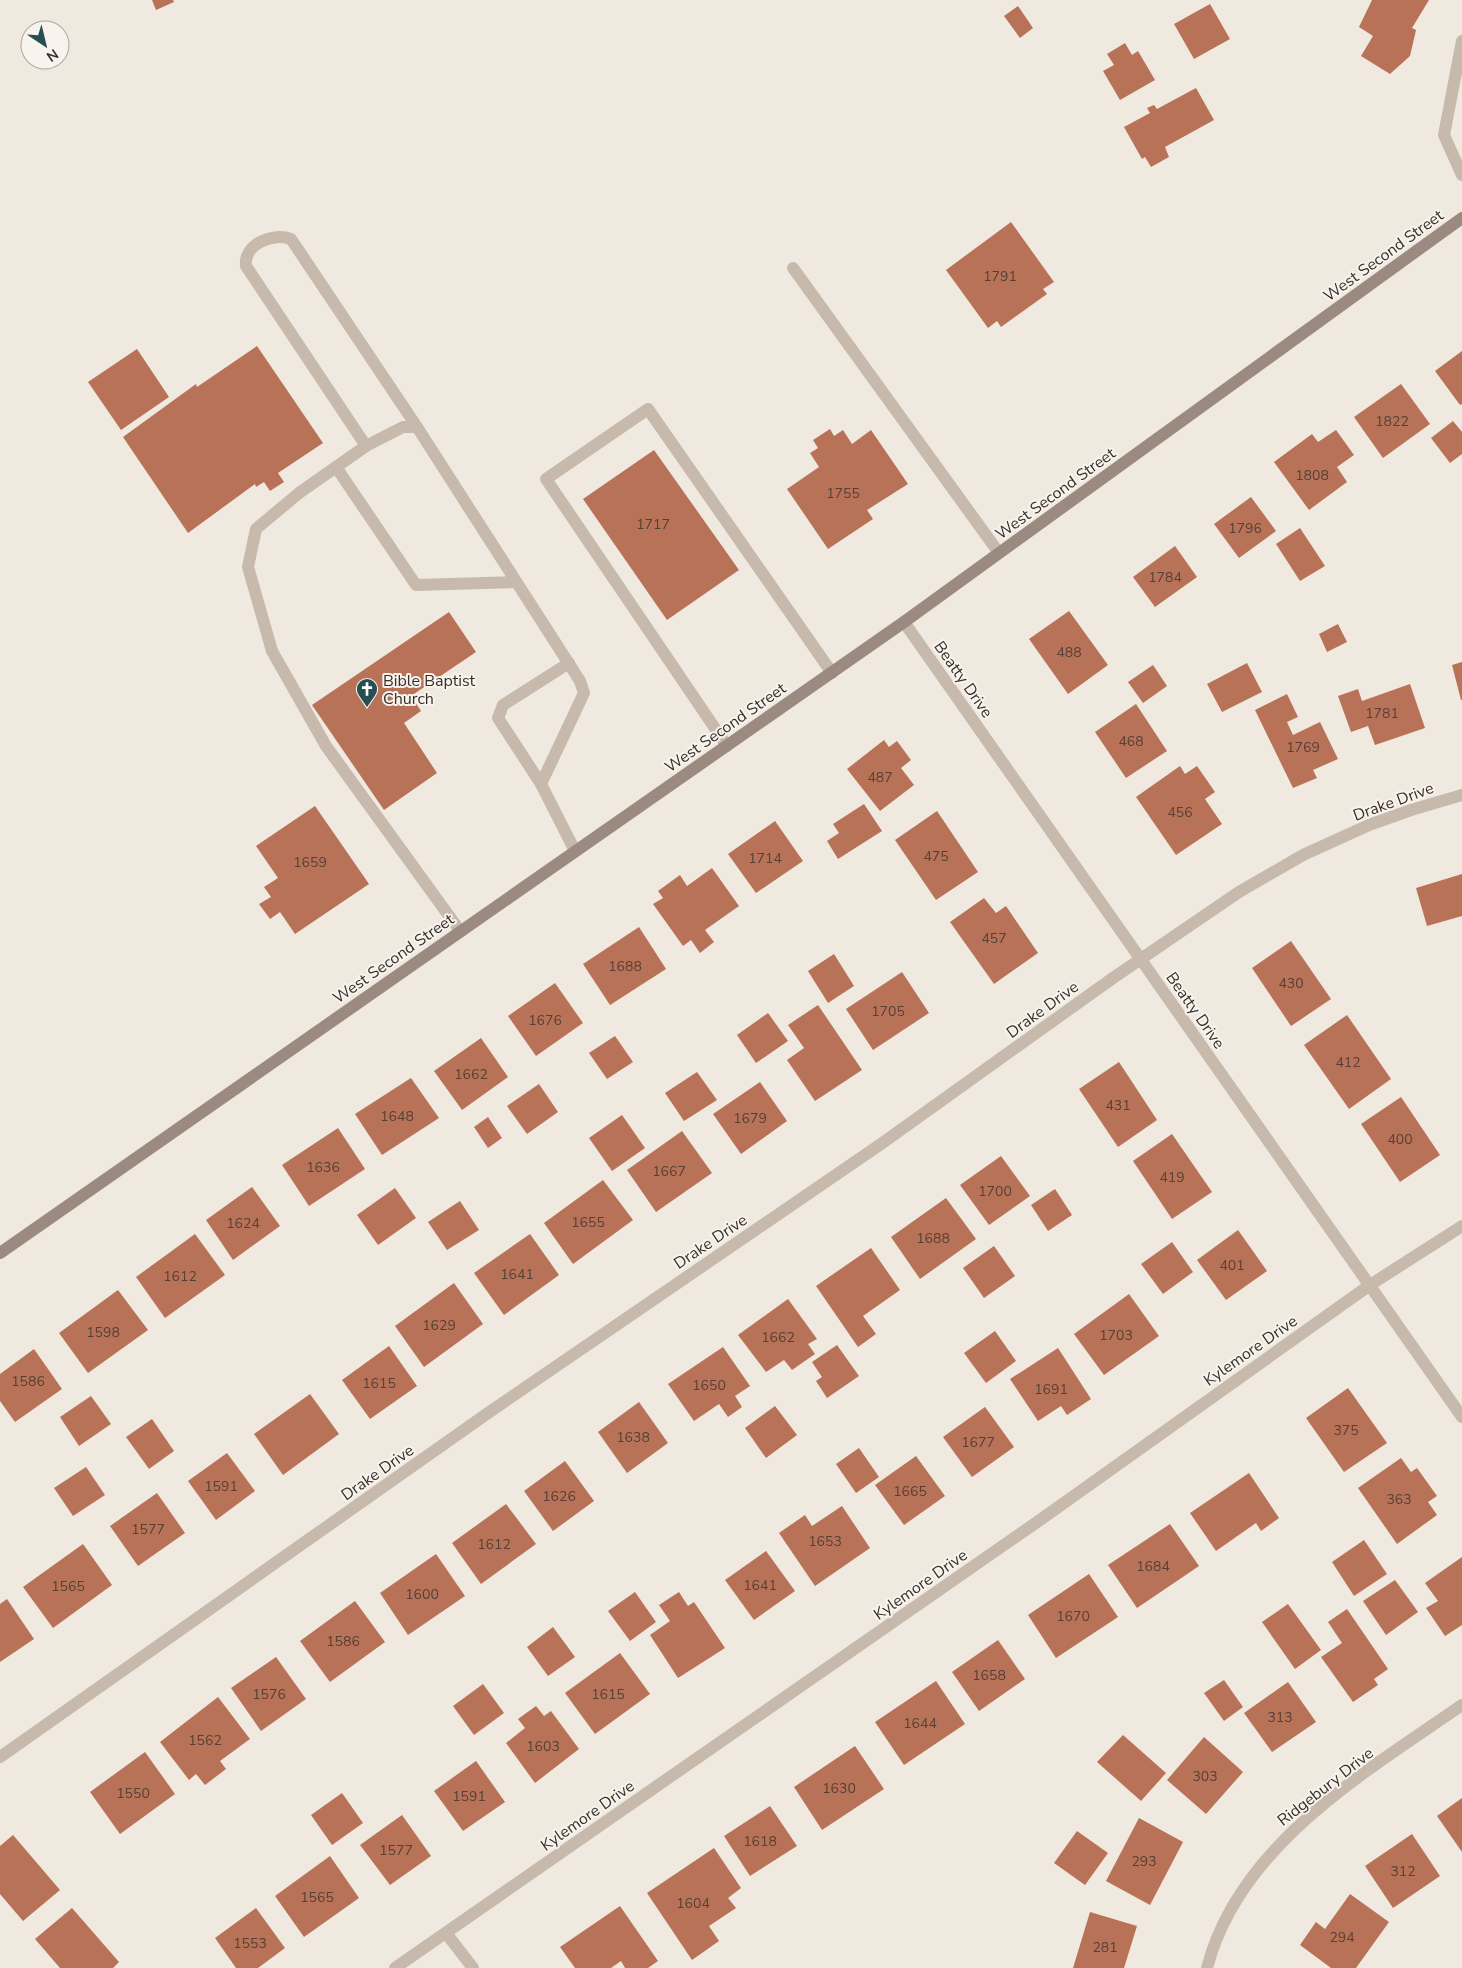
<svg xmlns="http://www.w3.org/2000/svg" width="1462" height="1968" viewBox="0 0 1462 1968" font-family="'Nunito Sans',sans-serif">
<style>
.building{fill:#b87257}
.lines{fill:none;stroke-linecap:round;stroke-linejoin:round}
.lane{stroke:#c7baad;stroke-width:12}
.street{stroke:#c7baad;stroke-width:12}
.secondary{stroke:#9b8a7f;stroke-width:12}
.labels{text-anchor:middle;stroke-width:4;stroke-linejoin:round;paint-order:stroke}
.number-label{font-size:14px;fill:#574036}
.street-label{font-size:16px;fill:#372f2b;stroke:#f8f3ec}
.poi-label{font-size:16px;fill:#372f2b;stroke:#f8f3ec;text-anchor:start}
</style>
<rect width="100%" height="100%" fill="#f0e9e0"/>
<!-- building -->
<g class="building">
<path d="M152 0H173L174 2 156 10Z"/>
<path d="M1372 0H1429L1412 28 1416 30 1410 56 1390 74 1361 56 1373 36 1359 27Z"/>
<path d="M1210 4 1230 39 1194 59 1174 24Z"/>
<path d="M1018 6 1033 28 1020 38 1004 16Z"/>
<path d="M1125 43 1132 55 1138 51 1155 80 1120 100 1103 71 1114 65 1107 54Z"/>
<path d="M1196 88 1214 120 1165 147 1169 157 1151 167 1145 157 1142 159 1124 127 1150 113 1147 108 1154 105 1157 109Z"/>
<path d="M1011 222 1054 282 1043 289 1047 294 1001 327 997 321 988 328 946 270Z"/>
<path d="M257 346 323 443 278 473 284 482 270 491 264 482 256 487 255 484 188 533 123 437 196 384 197 387Z"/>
<path d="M137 349 169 397 121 430 88 382Z"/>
<path d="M1462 351V404L1460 405 1435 371Z"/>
<path d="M1401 384 1430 424 1383 458 1354 417Z"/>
<path d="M1453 421 1462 432V454L1450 463 1431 438Z"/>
<path d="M830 429 834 436 843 430 852 444 871 430 908 484 867 510 873 519 828 549 787 489 819 467 810 453 818 448 813 440Z"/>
<path d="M1336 430 1354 455 1337 467 1347 482 1309 510 1274 462 1312 434 1318 442Z"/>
<path d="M654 450 739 570 667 620 583 499Z"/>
<path d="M1251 497 1276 531 1239 558 1214 524Z"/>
<path d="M1300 528 1325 566 1300 581 1276 544Z"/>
<path d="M1175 546 1197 577 1155 607 1133 577Z"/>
<path d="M1069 611 1108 665 1068 694 1029 639Z"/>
<path d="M449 612 476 652 411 696 421 711 404 723 437 773 384 810 312 705Z"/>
<path d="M1338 624 1347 642 1327 652 1319 634Z"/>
<path d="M1462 662V700H1461L1452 665Z"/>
<path d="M1247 663 1262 692 1222 712 1207 684Z"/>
<path d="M1153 665 1167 686 1143 703 1128 682Z"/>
<path d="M1410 684 1425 728 1375 745 1368 726 1351 732 1338 696 1358 689 1362 701Z"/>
<path d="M1287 694 1298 717 1287 722 1293 735 1320 722 1338 759 1313 770 1317 778 1293 788 1255 710Z"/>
<path d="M1136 704 1167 751 1126 778 1095 732Z"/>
<path d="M884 740 889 747 897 741 911 760 901 768 914 785 880 811 847 769Z"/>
<path d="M1180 766 1185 774 1197 766 1215 792 1205 799 1222 824 1176 855 1136 797Z"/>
<path d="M864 804 882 831 838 859 827 841 839 833 833 824Z"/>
<path d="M315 806 369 884 295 934 280 912 270 919 259 904 271 897 264 887 278 878 256 846Z"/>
<path d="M937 811 978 872 936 900 895 840Z"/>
<path d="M775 821 803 861 756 893 728 854Z"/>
<path d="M712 868 739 906 705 930 714 942 700 953 691 940 683 946 653 904 663 898 658 891 680 875 687 886Z"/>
<path d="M1462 874V916L1427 926 1416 888Z"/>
<path d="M984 898 996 913 1006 906 1038 953 994 984 950 922Z"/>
<path d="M639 927 666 969 610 1005 583 964Z"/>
<path d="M1291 941 1331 999 1291 1026 1252 968Z"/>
<path d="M834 954 854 986 828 1003 808 971Z"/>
<path d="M902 972 929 1013 873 1050 846 1009Z"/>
<path d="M555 983 583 1023 536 1056 508 1016Z"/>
<path d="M818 1005 862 1070 815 1101 787 1060 804 1048 788 1025Z"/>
<path d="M768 1013 788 1041 756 1063 737 1035Z"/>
<path d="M1347 1015 1391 1079 1349 1109 1304 1045Z"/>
<path d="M615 1036 633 1062 607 1079 589 1053Z"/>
<path d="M481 1038 508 1077 462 1110 434 1071Z"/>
<path d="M1119 1062 1157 1120 1118 1147 1079 1089Z"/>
<path d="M697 1072 717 1100 684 1121 665 1093Z"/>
<path d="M411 1078 439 1118 382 1155 355 1114Z"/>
<path d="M760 1082 787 1121 741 1154 713 1114Z"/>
<path d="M539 1084 558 1112 527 1134 507 1106Z"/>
<path d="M1401 1097 1440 1155 1400 1182 1361 1124Z"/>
<path d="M622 1115 645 1148 612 1171 589 1138Z"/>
<path d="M488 1117 502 1138 488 1148 474 1127Z"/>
<path d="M338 1128 365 1169 309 1206 282 1165Z"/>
<path d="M682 1131 712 1173 656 1212 627 1170Z"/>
<path d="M1172 1134 1212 1192 1172 1219 1133 1161Z"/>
<path d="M1001 1156 1030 1196 989 1225 960 1185Z"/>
<path d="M603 1180 633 1220 573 1264 544 1223Z"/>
<path d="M252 1187 280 1226 233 1260 206 1220Z"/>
<path d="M395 1188 416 1218 378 1245 357 1215Z"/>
<path d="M1055 1189 1072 1215 1048 1231 1031 1205Z"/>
<path d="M946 1198 976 1239 920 1279 891 1237Z"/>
<path d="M460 1201 479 1230 447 1250 428 1222Z"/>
<path d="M1238 1230 1267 1271 1226 1300 1197 1260Z"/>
<path d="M195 1234 225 1275 165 1318 136 1277Z"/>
<path d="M530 1234 559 1275 504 1315 474 1273Z"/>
<path d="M1172 1242 1193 1272 1163 1294 1141 1264Z"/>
<path d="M994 1246 1015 1276 984 1298 963 1268Z"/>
<path d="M871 1248 900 1290 863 1316 876 1334 858 1347 816 1286Z"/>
<path d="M454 1283 483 1324 424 1367 395 1326Z"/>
<path d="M118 1290 148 1330 88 1373 59 1333Z"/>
<path d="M1129 1294 1159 1336 1104 1375 1074 1334Z"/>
<path d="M788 1299 817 1339 808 1344 815 1354 792 1370 784 1360 766 1372 738 1335Z"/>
<path d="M995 1331 1016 1361 986 1383 964 1353Z"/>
<path d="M837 1345 859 1376 827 1398 816 1381 822 1377 812 1362Z"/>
<path d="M389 1346 417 1386 370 1419 342 1380Z"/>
<path d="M723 1347 750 1386 735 1396 742 1407 728 1417 719 1404 694 1421 668 1384Z"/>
<path d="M1058 1348 1091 1399 1067 1415 1061 1406 1038 1421 1010 1379Z"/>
<path d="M34 1349 62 1389 15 1422 0 1401V1374Z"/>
<path d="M1348 1388 1387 1443 1344 1472 1306 1418Z"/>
<path d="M310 1394 339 1434 283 1475 254 1434Z"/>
<path d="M91 1396 111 1424 79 1446 60 1417Z"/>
<path d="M639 1402 668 1443 627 1473 598 1432Z"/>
<path d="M775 1406 797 1435 766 1458 745 1428Z"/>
<path d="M985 1407 1014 1447 972 1477 943 1437Z"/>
<path d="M152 1419 174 1451 149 1469 126 1437Z"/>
<path d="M859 1448 879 1477 856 1493 836 1464Z"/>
<path d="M227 1453 255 1491 216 1520 188 1481Z"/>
<path d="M916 1456 945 1496 904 1525 875 1485Z"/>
<path d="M1401 1458 1411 1472 1417 1468 1437 1496 1428 1502 1437 1515 1397 1544 1358 1488Z"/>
<path d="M565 1461 594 1501 553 1531 524 1491Z"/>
<path d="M86 1467 105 1495 73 1516 54 1488Z"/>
<path d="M1249 1473 1279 1518 1261 1531 1256 1523 1216 1551 1190 1513Z"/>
<path d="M157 1493 185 1533 138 1566 110 1526Z"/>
<path d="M506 1504 536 1544 481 1584 452 1543Z"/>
<path d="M842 1506 870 1548 815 1586 779 1533 805 1515 812 1526Z"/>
<path d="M1170 1524 1199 1566 1137 1608 1108 1565Z"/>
<path d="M1364 1540 1387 1574 1354 1596 1332 1562Z"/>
<path d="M83 1544 112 1585 53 1628 23 1587Z"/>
<path d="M766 1551 795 1591 754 1620 725 1580Z"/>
<path d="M436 1554 465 1596 408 1635 380 1593Z"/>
<path d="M1462 1557V1625L1445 1636 1426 1608 1438 1601 1425 1583Z"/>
<path d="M1089 1574 1118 1617 1056 1658 1028 1615Z"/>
<path d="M1395 1580 1418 1612 1386 1635 1363 1601Z"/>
<path d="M635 1592 656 1622 630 1641 608 1611Z"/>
<path d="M679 1592 688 1606 694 1602 725 1648 678 1678 650 1635 670 1621 659 1605Z"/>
<path d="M7 1599 34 1639 0 1662V1604Z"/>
<path d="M355 1601 385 1642 330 1682 300 1641Z"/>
<path d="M1288 1604 1321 1650 1295 1669 1262 1622Z"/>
<path d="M1347 1609 1388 1669 1374 1679 1378 1685 1353 1702 1321 1657 1342 1643 1328 1622Z"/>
<path d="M553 1627 575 1657 548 1676 527 1647Z"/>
<path d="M998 1640 1025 1679 979 1711 952 1672Z"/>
<path d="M620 1653 650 1694 595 1734 565 1693Z"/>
<path d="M276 1657 306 1699 261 1731 231 1688Z"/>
<path d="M1224 1680 1243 1707 1224 1721 1204 1693Z"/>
<path d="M936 1681 965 1724 904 1765 875 1722Z"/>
<path d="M1288 1682 1316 1722 1272 1752 1244 1713Z"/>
<path d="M483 1684 504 1713 474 1735 453 1706Z"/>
<path d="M218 1697 250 1739 220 1761 226 1769 205 1785 196 1774 189 1780 160 1742Z"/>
<path d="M536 1706 544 1716 551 1711 579 1749 535 1783 506 1743 525 1728 518 1719Z"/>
<path d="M1123 1735 1166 1773 1141 1801 1097 1762Z"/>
<path d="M1204 1737 1243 1772 1206 1814 1167 1780Z"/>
<path d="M855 1746 884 1789 822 1830 794 1787Z"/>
<path d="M145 1752 175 1794 120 1834 90 1792Z"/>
<path d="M476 1761 505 1802 463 1831 434 1791Z"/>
<path d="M342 1793 363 1823 332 1845 311 1815Z"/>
<path d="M1462 1798V1852L1437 1816Z"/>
<path d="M770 1806 797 1846 750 1876 724 1836Z"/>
<path d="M402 1815 431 1856 390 1885 360 1845Z"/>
<path d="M1139 1818 1183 1842 1150 1905 1106 1881Z"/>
<path d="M1077 1831 1108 1853 1085 1885 1054 1863Z"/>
<path d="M1412 1834 1440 1876 1393 1908 1365 1866Z"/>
<path d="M13 1835 60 1890 23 1921 0 1894V1846Z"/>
<path d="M714 1848 741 1888 728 1898 736 1908 709 1926 719 1941 692 1960 647 1893Z"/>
<path d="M330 1856 359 1898 304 1937 275 1896Z"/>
<path d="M1350 1894 1389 1922 1356 1968H1331L1300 1945 1316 1922 1325 1929Z"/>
<path d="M620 1906 658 1961 648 1968H625L621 1961 611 1968H575L560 1947Z"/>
<path d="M72 1908 119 1962 113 1968H60L35 1939Z"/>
<path d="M256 1908 285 1948 258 1968H236L215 1938Z"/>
<path d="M1090 1912 1137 1926 1124 1968H1073Z"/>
</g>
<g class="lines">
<!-- lane -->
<g class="lane">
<path d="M1462 41 1444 135 1462 175"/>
<path d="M793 268 999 553"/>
<path d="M417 427H403L366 446 299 493 256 529 248 567 272 651 326 746 460 931"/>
<path d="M366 446 246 266C243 244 274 232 291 239L417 427 580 681 584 693 541 784"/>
<path d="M336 467 416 585 516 582"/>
<path d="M569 663 503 705 498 718 541 784 575 851"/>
<path d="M727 746 546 479 648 409 832 673"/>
</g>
<!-- street -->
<g class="street">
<path d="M904 622 1462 1417"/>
<path d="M0 1757 488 1413 881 1144 1113 978 1239 892 1303 855 1369 825 1411 810 1462 795"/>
<path d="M446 1933 473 1968"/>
<path d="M395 1968 1040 1520 1370 1285 1462 1226"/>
<path d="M1207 1968C1239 1845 1364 1773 1462 1705"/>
</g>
<!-- secondary -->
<path class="secondary" d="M0 1253 904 622 1462 218"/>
</g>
<!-- icons -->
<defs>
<g id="church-pin" transform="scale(1.125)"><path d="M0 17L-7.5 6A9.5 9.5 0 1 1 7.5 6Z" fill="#254f53" stroke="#f8f3ec"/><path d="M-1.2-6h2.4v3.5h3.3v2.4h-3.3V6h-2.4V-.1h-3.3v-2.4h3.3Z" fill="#fff"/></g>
</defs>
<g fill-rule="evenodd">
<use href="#church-pin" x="367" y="689"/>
</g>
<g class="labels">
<!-- number labels -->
<g class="number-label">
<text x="1000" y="281">1791</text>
<text x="1392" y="426">1822</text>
<text x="1312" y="480">1808</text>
<text x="843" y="498">1755</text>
<text x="653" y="529">1717</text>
<text x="1245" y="533">1796</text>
<text x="1165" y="582">1784</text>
<text x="1069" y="657">488</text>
<text x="1382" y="718">1781</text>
<text x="1131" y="746">468</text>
<text x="1303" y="752">1769</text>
<text x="880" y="782">487</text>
<text x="1180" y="817">456</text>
<text x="936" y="861">475</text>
<text x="765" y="863">1714</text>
<text x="310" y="867">1659</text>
<text x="994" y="943">457</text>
<text x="625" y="971">1688</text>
<text x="1291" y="988">430</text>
<text x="888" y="1016">1705</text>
<text x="545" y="1025">1676</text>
<text x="1348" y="1067">412</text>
<text x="471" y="1079">1662</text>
<text x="1118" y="1110">431</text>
<text x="397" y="1121">1648</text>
<text x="750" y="1123">1679</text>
<text x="1400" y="1144">400</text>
<text x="323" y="1172">1636</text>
<text x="669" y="1176">1667</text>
<text x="1172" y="1182">419</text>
<text x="995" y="1196">1700</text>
<text x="588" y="1227">1655</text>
<text x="243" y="1228">1624</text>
<text x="933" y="1243">1688</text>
<text x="1232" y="1270">401</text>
<text x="517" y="1279">1641</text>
<text x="180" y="1281">1612</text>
<text x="439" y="1330">1629</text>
<text x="103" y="1337">1598</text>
<text x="1116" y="1340">1703</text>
<text x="778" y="1342">1662</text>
<text x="28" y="1386">1586</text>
<text x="379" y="1388">1615</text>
<text x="709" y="1390">1650</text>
<text x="1051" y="1394">1691</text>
<text x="1346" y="1435">375</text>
<text x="633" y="1442">1638</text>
<text x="978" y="1447">1677</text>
<text x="221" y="1491">1591</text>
<text x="910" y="1496">1665</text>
<text x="559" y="1501">1626</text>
<text x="1399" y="1504">363</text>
<text x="148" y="1534">1577</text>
<text x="825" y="1546">1653</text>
<text x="494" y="1549">1612</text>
<text x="1153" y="1571">1684</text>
<text x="760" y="1590">1641</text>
<text x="68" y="1591">1565</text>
<text x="422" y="1599">1600</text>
<text x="1073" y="1621">1670</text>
<text x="343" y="1646">1586</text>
<text x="989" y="1680">1658</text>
<text x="269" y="1699">1576</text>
<text x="608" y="1699">1615</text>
<text x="1280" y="1722">313</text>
<text x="920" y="1728">1644</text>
<text x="205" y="1745">1562</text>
<text x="543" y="1751">1603</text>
<text x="1205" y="1781">303</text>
<text x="839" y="1793">1630</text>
<text x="133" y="1798">1550</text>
<text x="469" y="1801">1591</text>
<text x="760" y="1846">1618</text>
<text x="396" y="1855">1577</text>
<text x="1144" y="1866">293</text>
<text x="1403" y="1876">312</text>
<text x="317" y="1902">1565</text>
<text x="693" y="1908">1604</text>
<text x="1342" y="1942">294</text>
<text x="250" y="1948">1553</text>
<text x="1105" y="1952">281</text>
</g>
<!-- street labels -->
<g class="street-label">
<text transform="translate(1383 255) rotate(-36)" y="6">West Second Street</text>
<text transform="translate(1055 493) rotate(-36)" y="6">West Second Street</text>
<text transform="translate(964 679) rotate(55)" y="6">Beatty Drive</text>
<text transform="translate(725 727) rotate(-35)" y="6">West Second Street</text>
<text transform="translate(1393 801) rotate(-20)" y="6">Drake Drive</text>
<text transform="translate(393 958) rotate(-35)" y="6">West Second Street</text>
<text transform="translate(1042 1009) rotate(-36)" y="6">Drake Drive</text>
<text transform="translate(1196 1010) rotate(55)" y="6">Beatty Drive</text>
<text transform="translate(710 1241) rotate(-34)" y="6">Drake Drive</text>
<text transform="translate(1250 1350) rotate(-35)" y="6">Kylemore Drive</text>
<text transform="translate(377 1472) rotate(-35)" y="6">Drake Drive</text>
<text transform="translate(920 1584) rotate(-35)" y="6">Kylemore Drive</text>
<text transform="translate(1325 1786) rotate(-38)" y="6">Ridgebury Drive</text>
<text transform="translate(587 1815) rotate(-35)" y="6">Kylemore Drive</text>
</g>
<!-- poi labels -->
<g class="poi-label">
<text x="383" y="686">Bible Baptist<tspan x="383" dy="18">Church</tspan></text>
</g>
</g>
<!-- north arrow -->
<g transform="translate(45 45) rotate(145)"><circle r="24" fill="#f8f3ec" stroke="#aba59f"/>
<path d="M0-4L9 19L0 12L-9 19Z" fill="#254f53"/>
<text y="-8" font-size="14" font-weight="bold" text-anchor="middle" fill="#372f2b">N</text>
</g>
</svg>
